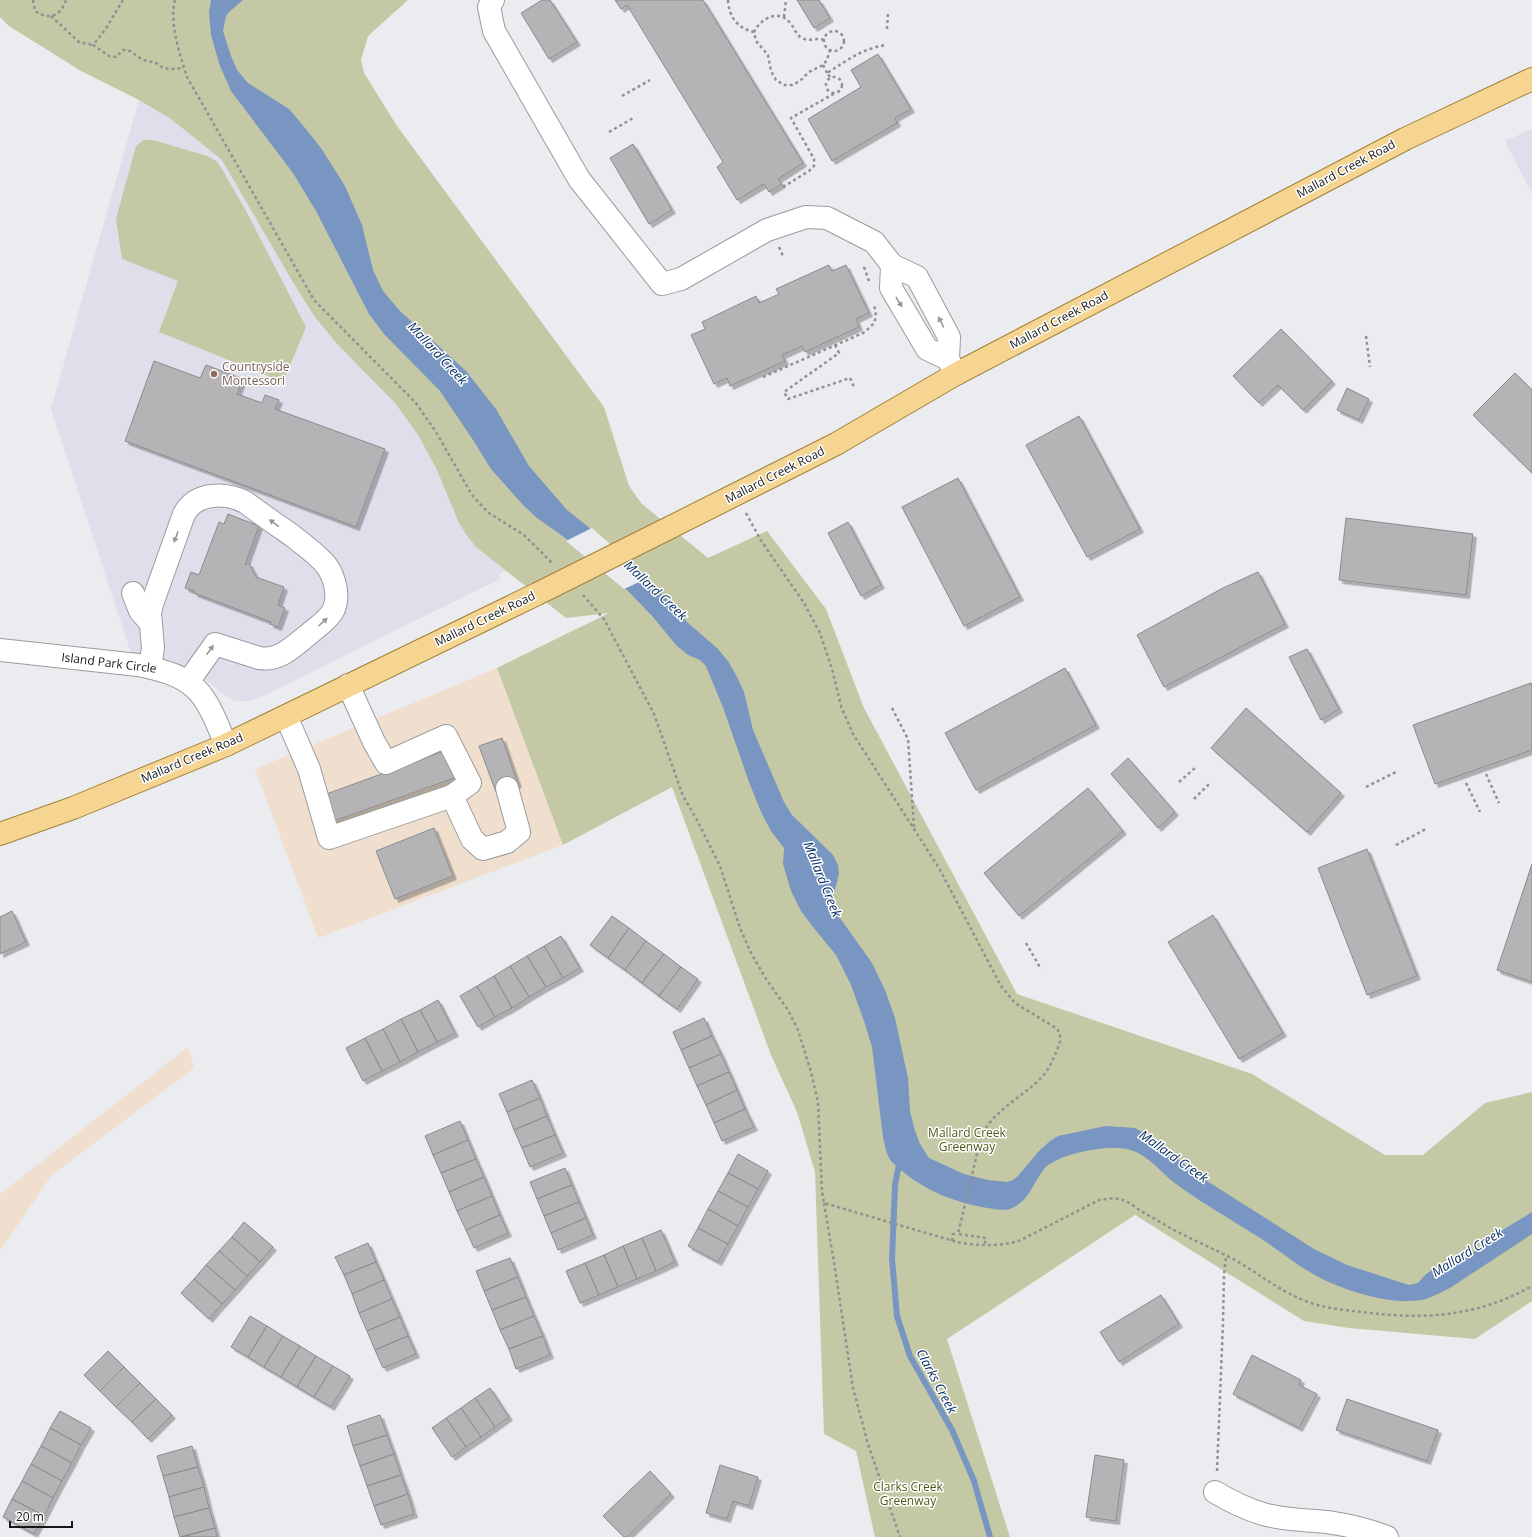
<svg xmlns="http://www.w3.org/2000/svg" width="1532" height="1537" viewBox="0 0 1532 1537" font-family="'Open Sans',sans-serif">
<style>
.commercial{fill:#f0dfce}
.built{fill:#dedfea}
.green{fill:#c4c8a4}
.water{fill:#7896c1}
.pier{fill:#ebecef}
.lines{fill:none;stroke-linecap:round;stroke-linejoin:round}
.stream{stroke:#7896c1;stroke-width:6}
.building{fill:#b4b4b7;stroke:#8a8a8d;filter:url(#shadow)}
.minor-casing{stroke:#9a9b9e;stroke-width:24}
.major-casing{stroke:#a28036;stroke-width:24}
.path{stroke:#909193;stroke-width:2.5;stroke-dasharray:3 3;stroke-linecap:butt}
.minor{stroke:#fff;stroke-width:22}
.major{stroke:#f5d591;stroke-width:22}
.major-bridge-casing{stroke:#a28036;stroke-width:24;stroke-linecap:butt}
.major-bridge{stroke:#f5d591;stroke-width:22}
.oneway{fill:#959696}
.education-dot{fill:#8d6e63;stroke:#fff;stroke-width:1.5}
.labels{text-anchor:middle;stroke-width:3;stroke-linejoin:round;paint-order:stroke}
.street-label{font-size:12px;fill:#141516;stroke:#fff}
.education-label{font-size:12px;fill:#785e54;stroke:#fff;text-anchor:start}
.park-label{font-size:12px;fill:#54571a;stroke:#fff}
.water-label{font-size:13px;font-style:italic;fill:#082f64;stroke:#fff}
</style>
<defs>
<filter id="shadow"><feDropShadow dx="3.5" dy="3.5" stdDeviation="0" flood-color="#0004"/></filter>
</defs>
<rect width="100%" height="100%" fill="#ebecef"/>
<!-- commercial -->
<g class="commercial">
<path d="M497 668 563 845 318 938 255 769Z"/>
<path d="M188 1047 194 1068 51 1176 0 1251V1194Z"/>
</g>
<!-- built -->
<g class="built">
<path d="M139 100 171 119 222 160 291 279 314 316 338 345 395 403 418 435 436 468 459 523 476 547 507 570 499 574 500 579 261 697 250 701H235L226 696 207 681 175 662 131 653 51 409Z"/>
<path d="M1532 129V194L1505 141Z"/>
</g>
<!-- green -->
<g class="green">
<path d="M0 0H408L368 36 361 60 364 73 397 126 604 407 629 486 642 504 708 558 767 531 826 609 864 708 1017 994 1252 1074 1385 1155H1423L1485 1103 1532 1092V1301L1475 1339 1349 1328 1304 1321 1135 1215 947 1339 1010 1537H875L856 1451 824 1434 815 1172 797 1112 771 1055 672 787 563 845 497 668 609 613 566 618 476 547 467 536 459 523 436 468 418 435 395 403 338 345 314 316 291 279 222 160 171 119 139 100 81 71 9 26 0 17Z"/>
<path d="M144 140H153L207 156 216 161 222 169 245 209 306 327 283 382 159 332 178 281 122 259 116 219 136 146Z"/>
</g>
<!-- water -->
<path class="water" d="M211 0H243L229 12 226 16 223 31 231 56 237 70 248 83 289 109 301 123 321 148 345 186 362 225 373 270 383 291 400 311 466 371 496 409 529 466 567 510 586 525 664 596 687 622 717 648 728 661 736 675 744 692 753 730 784 802 792 815 833 855 838 865 839 874 833 897 835 911 872 963 885 990 895 1018 908 1078 910 1111 915 1131 920 1144 929 1158 964 1174 988 1180 1007 1182 1013 1180 1018 1176 1038 1152 1050 1141 1058 1136 1106 1126 1135 1128 1154 1138 1196 1174 1314 1249 1347 1265 1409 1285 1418 1283 1426 1274 1432 1270 1457 1262 1466 1258 1501 1231 1532 1212V1234L1450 1288C1442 1292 1434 1296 1426 1299 1393 1307 1341 1290 1313 1274 1294 1263 1276 1248 1257 1236 1230 1219 1202 1203 1176 1184 1160 1172 1147 1153 1127 1149 1107 1145 1058 1153 1044 1169 1033 1183 1029 1202 1010 1209 1003 1211 995 1209 987 1208 956 1203 926 1191 902 1171 899 1168 895 1165 892 1162 886 1155 885 1145 883 1137L872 1047 864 1021 851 985 836 955 813 927 801 911 791 891 783 864 784 848 771 831 761 812 749 782 724 710 706 666 700 660 688 655 676 645 653 617 627 590 564 537 537 518 524 506 491 469 473 440 440 391 384 334 369 314 316 211 293 173 231 91 220 66 211 35 209 12Z"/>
<!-- pier -->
<path class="pier" d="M592 528 648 578 624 589 566 541Z"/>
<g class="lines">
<!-- stream -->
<path class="stream" d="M900 1159 895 1185 892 1259 897 1316 910 1356 952 1430 974 1481 990 1537"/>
</g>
<!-- building -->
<g class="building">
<path d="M542 0H550L577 42 549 59 521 13Z"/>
<path d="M615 0H703L803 163 778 179 782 184 769 192 764 184 737 200 717 167 723 162 627 5 621 9Z"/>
<path d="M797 0H819L830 18 814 28Z"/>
<path d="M878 54 911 109 895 118 897 123 832 161 808 119 861 87 851 70Z"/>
<path d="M633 144 672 210 649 224 610 158Z"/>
<path d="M829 265 832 271 846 265 869 313 856 319 859 327 805 352 802 346 782 355 785 361 730 386 727 378 714 384 691 335 705 329 702 322 756 296 759 303 779 294 776 289Z"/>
<path d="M1281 329 1332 381 1303 410 1278 385 1259 403 1233 376Z"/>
<path d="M154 361 200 378 206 365 243 379 237 394 262 403 265 395 279 400 275 409 385 449 356 527 125 441Z"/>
<path d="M1515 373 1532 390V473L1473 415Z"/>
<path d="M1347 388 1369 399 1359 420 1337 410Z"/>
<path d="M1079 416 1140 529 1087 557 1026 445Z"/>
<path d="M958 478 1020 597 964 626 902 507Z"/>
<path d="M228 514 259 526 245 565 249 563 256 577 284 587 278 605 285 608 278 627 270 624 271 622 194 593V591L185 588 191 572 199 575 219 522 224 524Z"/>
<path d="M1346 518 1473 534 1466 595 1339 580Z"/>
<path d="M848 522 881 585 861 596 828 533Z"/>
<path d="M1258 572 1285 624 1164 687 1137 635 1223 588Z"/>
<path d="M1307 649 1339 709 1321 720 1289 657Z"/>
<path d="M1065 668 1096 725 976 790 945 733Z"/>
<path d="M1531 683 1532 687V750L1435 784 1413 725Z"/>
<path d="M1246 708 1341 793 1307 832 1211 748Z"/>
<path d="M502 738 518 784 496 792 479 746Z"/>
<path d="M447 750 457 777 320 826 310 800Z"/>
<path d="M1128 758 1175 812 1158 828 1111 774Z"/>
<path d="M1088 788 1123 831 1019 916 984 873Z"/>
<path d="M434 828 453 876 395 899 376 851Z"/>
<path d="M1367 849 1417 976 1367 995 1318 868Z"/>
<path d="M1532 864V982L1497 970Z"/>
<path d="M12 911 26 942 0 954V917Z"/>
<path d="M1213 915 1283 1033 1239 1059 1168 942Z"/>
<path d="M612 916 629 928 608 958 590 945Z"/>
<path d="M629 928 646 941 625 970 608 958Z"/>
<path d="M561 936 580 968 563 978 544 946Z"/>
<path d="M646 941 664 954 642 983 625 970Z"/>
<path d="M544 946 563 978 546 987 527 956Z"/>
<path d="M664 954 681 967 659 996 642 983Z"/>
<path d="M527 956 546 987 529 997 510 966Z"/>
<path d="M510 966 529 997 512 1008 494 976Z"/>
<path d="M681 967 698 979 677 1009 659 996Z"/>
<path d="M494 976 512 1008 495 1017 477 986Z"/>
<path d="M477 986 495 1017 478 1027 460 996Z"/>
<path d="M438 1000 455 1033 437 1042 420 1010Z"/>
<path d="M420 1010 437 1042 418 1052 401 1019Z"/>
<path d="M704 1018 712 1036 681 1050 673 1032Z"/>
<path d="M401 1019 418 1052 400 1062 383 1029Z"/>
<path d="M383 1029 400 1062 382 1071 365 1038Z"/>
<path d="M712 1036 721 1054 689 1068 681 1050Z"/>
<path d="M365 1038 382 1071 363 1081 346 1048Z"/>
<path d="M721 1054 729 1072 697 1086 689 1068Z"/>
<path d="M729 1072 737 1090 706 1105 697 1086Z"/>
<path d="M532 1080 540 1098 507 1112 499 1094Z"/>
<path d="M737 1090 745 1109 714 1123 706 1105Z"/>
<path d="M540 1098 547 1116 514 1130 507 1112Z"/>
<path d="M745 1109 754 1127 722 1141 714 1123Z"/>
<path d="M547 1116 555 1135 522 1148 514 1130Z"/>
<path d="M460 1121 468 1140 433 1155 425 1136Z"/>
<path d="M555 1135 563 1153 530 1167 522 1148Z"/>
<path d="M468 1140 476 1159 441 1173 433 1155Z"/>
<path d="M738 1154 768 1171 758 1189 728 1173Z"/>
<path d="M476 1159 484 1177 449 1192 441 1173Z"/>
<path d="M565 1168 572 1185 537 1199 530 1182Z"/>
<path d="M728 1173 758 1189 748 1207 718 1191Z"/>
<path d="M484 1177 492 1196 457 1211 449 1192Z"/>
<path d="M572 1185 579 1202 544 1216 537 1199Z"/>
<path d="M718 1191 748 1207 738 1226 708 1209Z"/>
<path d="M492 1196 500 1215 466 1230 457 1211Z"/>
<path d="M579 1202 586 1218 551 1233 544 1216Z"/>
<path d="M708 1209 738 1226 728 1244 698 1228Z"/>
<path d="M500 1215 508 1233 474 1248 466 1230Z"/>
<path d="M586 1218 593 1235 558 1250 551 1233Z"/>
<path d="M244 1222 273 1247 260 1262 232 1237Z"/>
<path d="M698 1228 728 1244 718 1262 688 1246Z"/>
<path d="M661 1230 675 1262 656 1271 642 1238Z"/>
<path d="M232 1237 260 1262 247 1276 219 1251Z"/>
<path d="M642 1238 656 1271 637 1279 623 1246Z"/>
<path d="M368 1243 376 1262 344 1275 335 1257Z"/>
<path d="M623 1246 637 1279 618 1287 604 1255Z"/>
<path d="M219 1251 247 1276 235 1290 206 1265Z"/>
<path d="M604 1255 618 1287 599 1295 585 1263Z"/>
<path d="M510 1258 518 1277 484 1291 476 1271Z"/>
<path d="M376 1262 384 1280 352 1294 344 1275Z"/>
<path d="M585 1263 599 1295 580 1303 566 1271Z"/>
<path d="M206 1265 235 1290 222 1304 194 1279Z"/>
<path d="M518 1277 526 1297 492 1310 484 1291Z"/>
<path d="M194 1279 222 1304 209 1319 181 1293Z"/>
<path d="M384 1280 392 1299 359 1313 352 1294Z"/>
<path d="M1161 1295 1179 1324 1119 1362 1100 1332Z"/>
<path d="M526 1297 534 1316 500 1330 492 1310Z"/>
<path d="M392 1299 400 1317 367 1331 359 1313Z"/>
<path d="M250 1316 267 1326 248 1357 231 1347Z"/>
<path d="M534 1316 543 1336 509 1349 500 1330Z"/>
<path d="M400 1317 408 1336 375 1350 367 1331Z"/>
<path d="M267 1326 283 1336 264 1367 248 1357Z"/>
<path d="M283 1336 300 1346 281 1377 264 1367Z"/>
<path d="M408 1336 416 1354 383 1368 375 1350Z"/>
<path d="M543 1336 550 1355 516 1369 509 1349Z"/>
<path d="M300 1346 316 1356 297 1387 281 1377Z"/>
<path d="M108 1351 124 1367 100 1391 84 1375Z"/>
<path d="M1252 1355 1301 1380 1299 1385 1317 1394 1299 1428 1233 1394Z"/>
<path d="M316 1356 333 1366 314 1397 297 1387Z"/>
<path d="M333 1366 350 1376 331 1407 314 1397Z"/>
<path d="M124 1367 140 1383 116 1407 100 1391Z"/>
<path d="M140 1383 156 1399 132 1422 116 1407Z"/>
<path d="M490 1388 509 1417 495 1427 475 1398Z"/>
<path d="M475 1398 495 1427 481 1437 461 1408Z"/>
<path d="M156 1399 172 1415 148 1439 132 1422Z"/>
<path d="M1347 1399 1438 1430 1427 1461 1336 1430Z"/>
<path d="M461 1408 481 1437 466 1447 446 1418Z"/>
<path d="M60 1411 91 1428 81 1445 50 1428Z"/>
<path d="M380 1415 387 1435 353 1446 347 1426Z"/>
<path d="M446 1418 466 1447 452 1457 432 1428Z"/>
<path d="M50 1428 81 1445 72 1463 41 1446Z"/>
<path d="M387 1435 394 1454 360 1466 353 1446Z"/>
<path d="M41 1446 72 1463 62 1481 31 1464Z"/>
<path d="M192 1446 198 1467 163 1476 157 1456Z"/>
<path d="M394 1454 401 1475 367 1486 360 1466Z"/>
<path d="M1095 1455 1124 1460 1116 1521 1086 1517Z"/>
<path d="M31 1464 62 1481 53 1498 22 1481Z"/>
<path d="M720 1465 758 1477 749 1506 733 1501 727 1519 706 1513Z"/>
<path d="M198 1467 204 1487 169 1497 163 1476Z"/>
<path d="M650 1471 671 1494 627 1537H624L603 1516Z"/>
<path d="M401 1475 408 1494 374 1506 367 1486Z"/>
<path d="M22 1481 53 1498 44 1516 12 1499Z"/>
<path d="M204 1487 209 1508 174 1517 169 1497Z"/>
<path d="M408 1494 414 1514 381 1525 374 1506Z"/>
<path d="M12 1499 44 1516 34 1534 3 1517Z"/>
<path d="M209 1508 215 1528 180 1537 174 1517Z"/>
<path d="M215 1528 217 1537H182Z"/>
</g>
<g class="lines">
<!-- minor casing -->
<g class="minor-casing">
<g id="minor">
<path d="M493 0 489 7 494 31 579 179 662 284 681 279 767 230 806 217 827 218 874 242 892 265 917 277 949 337 948 359 956 374"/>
<path d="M892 265 891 288 927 349 948 359"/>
<path d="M133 593 140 611 150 622"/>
<path d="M0 650 138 665C198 677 204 691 226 745"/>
<path d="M150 667 153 648 150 613 152 604 184 514C196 492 225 492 245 502 261 514 277 525 294 537 305 546 317 554 326 565 335 577 340 597 333 611 328 620 317 627 309 634 294 646 279 662 259 658L215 644 188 682"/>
<path d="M348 685 374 742 386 763 446 736 470 783 452 796"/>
<path d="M286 716 309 769 329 838 452 796 472 839 483 849 507 842 519 832 507 788"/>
<path d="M1215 1492C1230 1501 1246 1509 1263 1514 1284 1520 1306 1520 1327 1522 1348 1525 1368 1530 1387 1537"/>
</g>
</g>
<!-- major casing -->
<g class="major-casing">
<g id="major">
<path d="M671 527 836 444 956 374 1405 139 1532 79"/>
<path d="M0 834 73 808 226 745 537 594"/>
</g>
</g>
<!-- path -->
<g class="path">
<path d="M33 0 35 11C49 20 60 17 66 0"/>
<path d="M123 0 105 30 93 45 109 56 116 57 123 50 130 51 143 60 156 63 163 68 171 69 184 68"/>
<path d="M175 0C169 22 180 56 187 77L314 300 416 403 436 432 472 495 481 505 489 513 524 535 552 563"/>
<path d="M728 0C729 17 737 28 754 32"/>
<path d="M51 16 79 42 93 45"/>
<path d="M784 17 786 0"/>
<path d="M887 29 888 14"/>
<circle cx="834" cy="41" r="10"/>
<path d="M824 40C817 37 809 42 802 38 796 35 795 29 791 24 779 8 761 18 754 32L756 41 768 55 771 71 776 80 784 85H792L800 81 809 72 823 65 827 60 830 50"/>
<path d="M823 65 827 73"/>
<circle cx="834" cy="85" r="8"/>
<path d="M830 77 827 73C848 60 861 49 886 45"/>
<path d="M622 96 650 80"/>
<path d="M609 132 635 117"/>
<path d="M783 187 809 171 814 166V159L791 118 835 93"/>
<path d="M779 247 784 258"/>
<path d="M864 267 869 281"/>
<path d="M1366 336 1370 367"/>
<path d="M835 345 839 353 784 392 788 399 850 378 854 387"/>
<path d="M763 377 863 333C875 324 878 320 874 305"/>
<path d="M746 513 760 539 804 603 820 633 832 669 841 706 853 734 939 868 1001 986 1015 1003 1056 1028C1063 1035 1060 1043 1057 1050 1053 1060 1049 1069 1042 1077 1024 1096 991 1112 981 1137L958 1234 986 1238 985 1244"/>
<path d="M583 595 604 619 654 714 683 796 696 818 720 866 740 928 751 953 766 979 788 1010 798 1030 811 1072 818 1102 822 1191 824 1203 957 1242C977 1246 1002 1247 1021 1240L1099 1200C1106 1199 1115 1197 1123 1200 1129 1202 1135 1207 1141 1211 1151 1217 1162 1223 1172 1229 1193 1240 1214 1249 1235 1260 1261 1275 1282 1293 1311 1303 1328 1309 1345 1310 1362 1312 1424 1320 1477 1317 1532 1286"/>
<path d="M892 708 908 739 914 827"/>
<path d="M1486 774 1499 803"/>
<path d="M1179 782 1195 768"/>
<path d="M1466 783 1480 812"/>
<path d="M1366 787 1396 772"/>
<path d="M1194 799 1210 783"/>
<path d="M1396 845 1426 829"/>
<path d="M1026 943 1041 969"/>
<path d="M824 1203 835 1269 853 1388 868 1444 900 1537"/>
<path d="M952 1241 953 1234H958"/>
<path d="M1217 1471 1223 1323 1224 1275 1226 1256"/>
</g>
<!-- minor -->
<use href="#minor" class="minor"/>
<!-- major -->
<use href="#major" class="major"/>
<!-- major-bridge casing -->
<g class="major-bridge-casing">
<path id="major-bridge" d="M537 594 671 527"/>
</g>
<!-- major-bridge -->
<use href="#major-bridge" class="major-bridge"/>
</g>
<!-- one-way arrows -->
<defs><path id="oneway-solid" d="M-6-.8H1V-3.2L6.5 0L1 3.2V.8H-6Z"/></defs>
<g class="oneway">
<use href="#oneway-solid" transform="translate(899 302) rotate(59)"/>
<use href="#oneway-solid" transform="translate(941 322) rotate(-118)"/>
<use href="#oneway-solid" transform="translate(274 523) rotate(-144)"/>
<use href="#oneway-solid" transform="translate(176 537) rotate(110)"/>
<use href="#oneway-solid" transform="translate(323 622) rotate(-42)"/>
<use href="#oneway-solid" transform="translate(210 650) rotate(-54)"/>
</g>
<!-- markers -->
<circle class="education-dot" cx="214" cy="374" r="4"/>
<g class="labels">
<!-- street labels -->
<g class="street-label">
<text transform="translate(1346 169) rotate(-28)" y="4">Mallard Creek Road</text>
<text transform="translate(1059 320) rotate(-28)" y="4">Mallard Creek Road</text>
<text transform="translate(775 475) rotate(-27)" y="4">Mallard Creek Road</text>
<text transform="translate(485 619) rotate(-26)" y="4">Mallard Creek Road</text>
<text transform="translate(109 663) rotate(7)" y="4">Island Park Circle</text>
<text transform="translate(192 758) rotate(-23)" y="4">Mallard Creek Road</text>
</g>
<!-- education labels -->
<g class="education-label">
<text x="222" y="371">Countryside<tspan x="222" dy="14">Montessori</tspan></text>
</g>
<!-- park labels -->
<g class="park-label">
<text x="967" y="1137">Mallard Creek<tspan x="967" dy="14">Greenway</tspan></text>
<text x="908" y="1491">Clarks Creek<tspan x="908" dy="14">Greenway</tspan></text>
</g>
<!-- water labels -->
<g class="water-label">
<text transform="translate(438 353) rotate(47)" y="5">Mallard Creek</text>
<text transform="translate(656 590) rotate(43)" y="5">Mallard Creek</text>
<text transform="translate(823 879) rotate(68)" y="5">Mallard Creek</text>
<text transform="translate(1174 1156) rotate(35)" y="5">Mallard Creek</text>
<text transform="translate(1467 1252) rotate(-32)" y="5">Mallard Creek</text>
<text transform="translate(937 1381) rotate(62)" y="5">Clarks Creek</text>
</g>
</g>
<!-- scale -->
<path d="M10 1521v6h62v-6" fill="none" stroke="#141516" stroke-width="2"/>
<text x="16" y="1521" font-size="12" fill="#141516" stroke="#ffffff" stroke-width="3" paint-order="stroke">20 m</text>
</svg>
